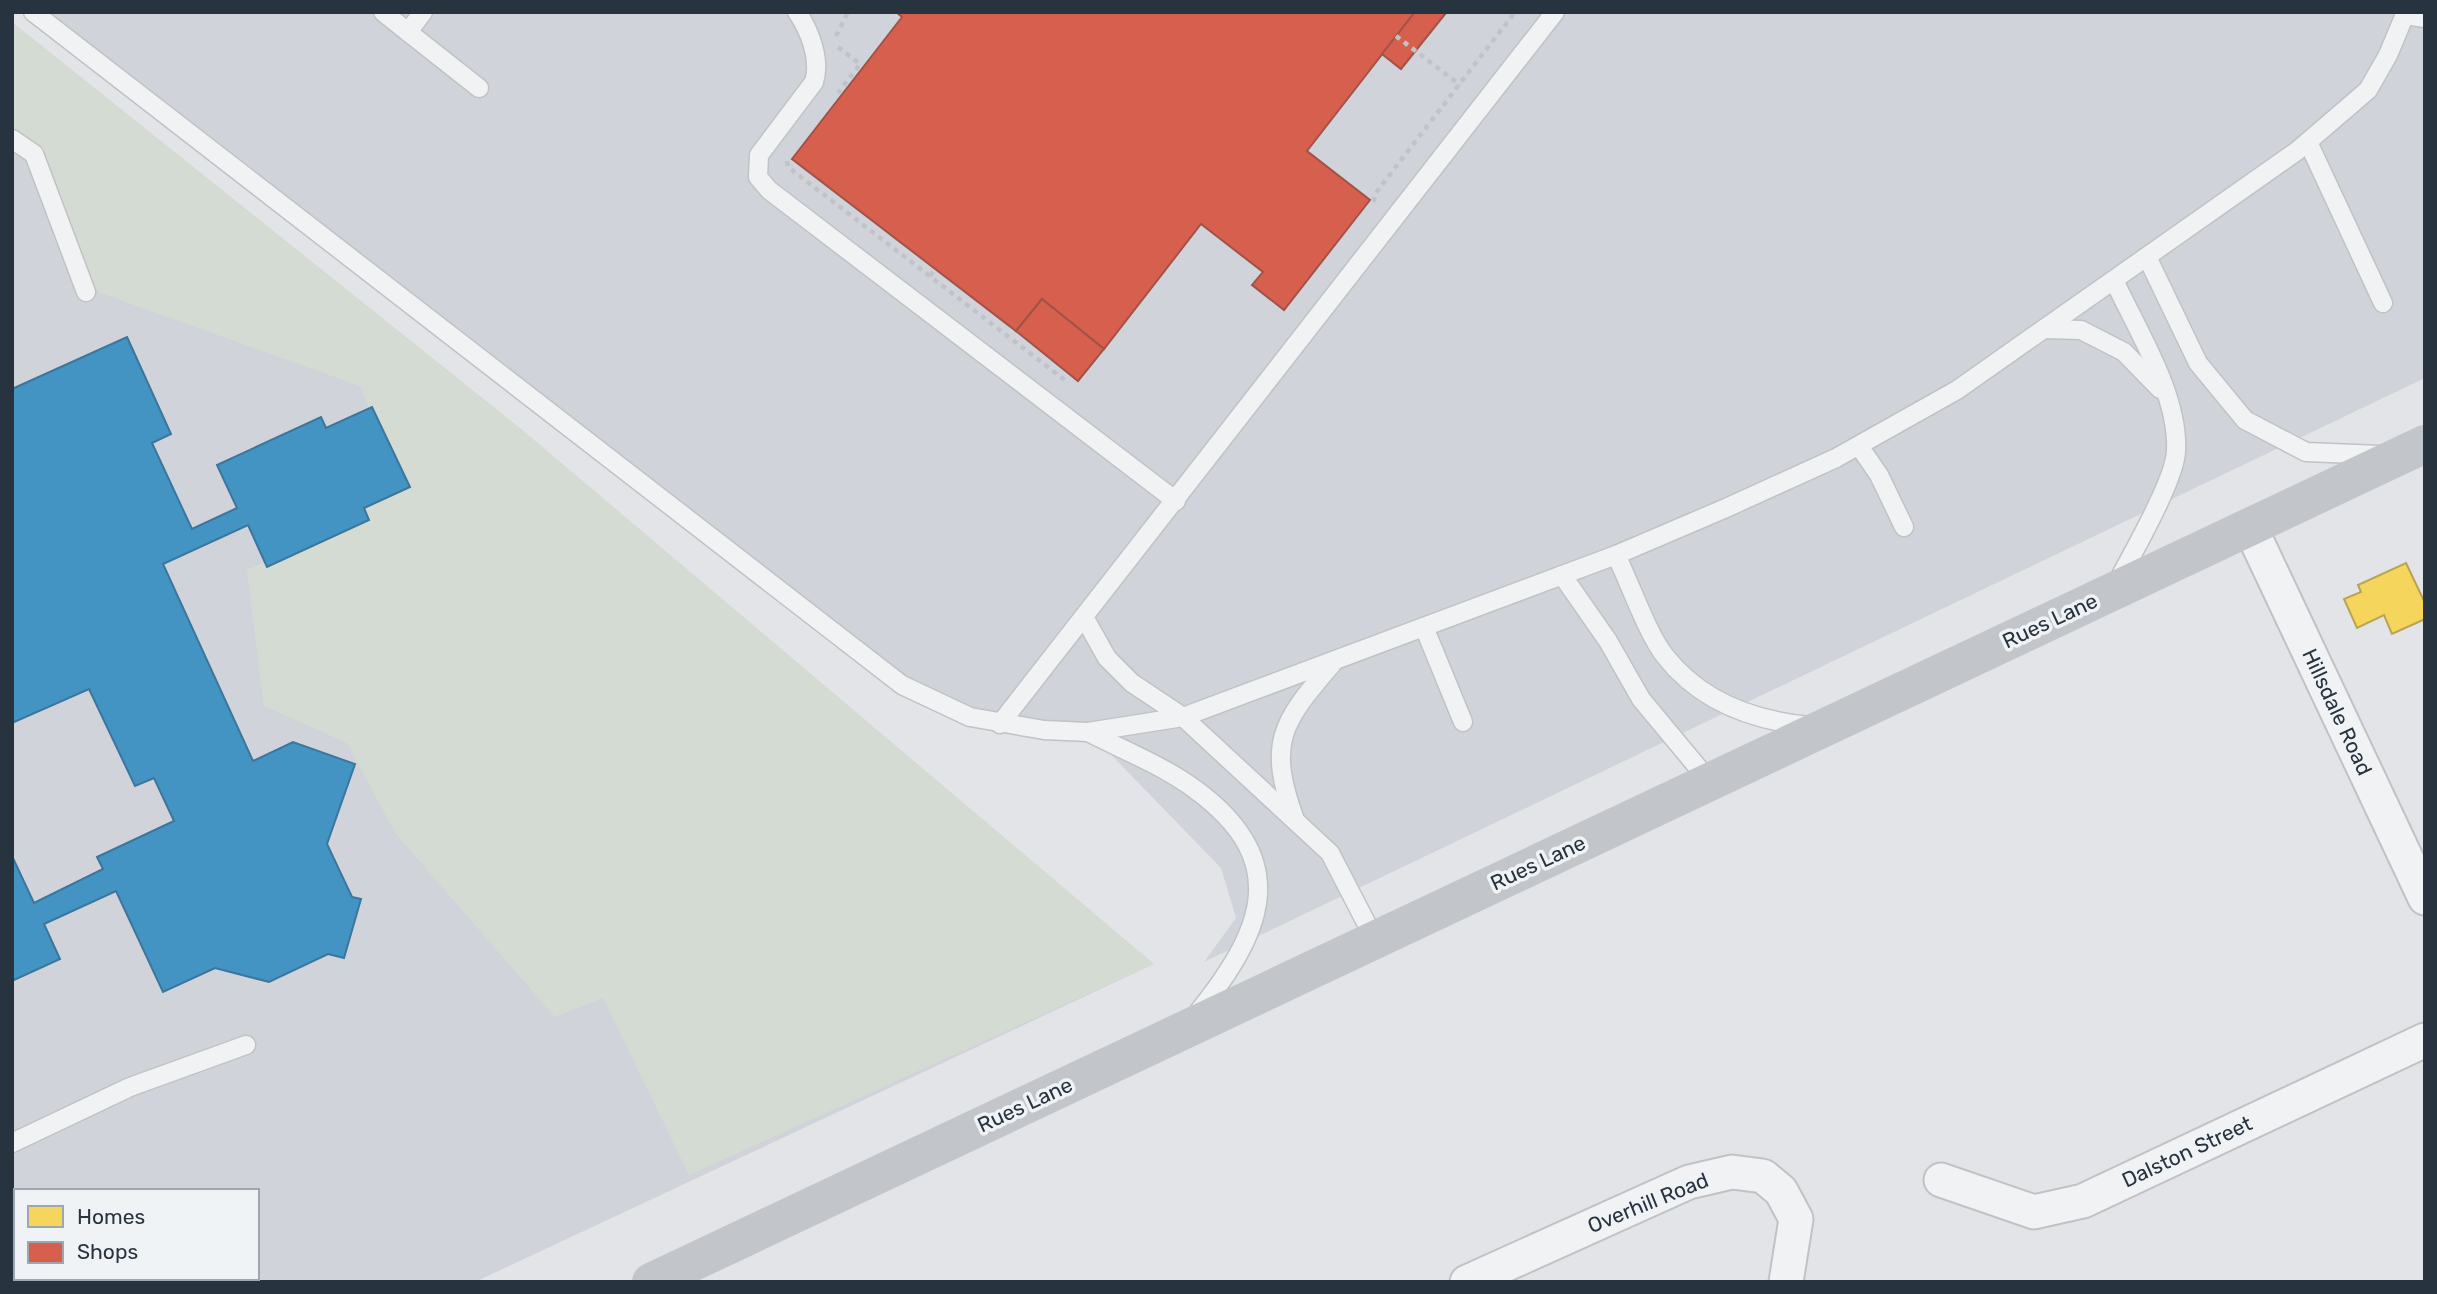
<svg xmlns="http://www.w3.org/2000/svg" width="2437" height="1294" viewBox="0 0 2437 1294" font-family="Rubik,sans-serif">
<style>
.built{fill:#d0d4da;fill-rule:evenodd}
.green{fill:#d3dbd2}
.homes{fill:#f6d55c;stroke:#b8a454;stroke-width:2}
.shops{fill:#d6604d;stroke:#a25249;stroke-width:2}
.schools{fill:#4393c3;stroke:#3b769c;stroke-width:2}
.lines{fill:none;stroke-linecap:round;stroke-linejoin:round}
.service-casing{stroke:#c0c2c5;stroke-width:21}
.minor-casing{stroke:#c0c2c5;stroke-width:37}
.path{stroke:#c0c3c7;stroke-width:4.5;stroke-dasharray:5 5;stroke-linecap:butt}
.service{stroke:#f1f2f3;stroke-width:18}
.minor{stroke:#f1f2f3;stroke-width:33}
.secondary{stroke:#c2c5c9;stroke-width:38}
.labels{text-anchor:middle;stroke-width:7;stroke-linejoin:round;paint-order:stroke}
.street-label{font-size:21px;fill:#283340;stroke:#eff3f6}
</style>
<rect width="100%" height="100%" fill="#e2e4e7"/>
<!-- built -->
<g class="built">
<path d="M33 12H2425V378L1204 962 1236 918 1221 868 1089 732 939 705Z"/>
<path d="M12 49 1154 964 475 1282H12ZM16 1191H257V1278H16Z"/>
</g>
<!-- green -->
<path class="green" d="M12 22 520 428 1154 964 689 1175 603 998 555 1017 396 834 347 743 264 706 247 570 366 518 362 507 403 486 360 386 98 292 34 154 12 139Z"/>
<!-- homes -->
<path class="homes" d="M2406 563 2425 603V619L2392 634 2384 615 2357 628 2344 599 2361 592 2358 585Z"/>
<!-- shops -->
<g class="shops">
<path d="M896 12H1415L1307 151 1370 200 1284 310 1252 285 1263 272 1201 224 1104 349 1042 299 1016 331 792 159 902 17Z"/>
<path d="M1415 12 1446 13 1401 69 1382 54Z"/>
<path d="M1042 299 1104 349 1078 381 1016 331Z"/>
</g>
<!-- schools -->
<path class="schools" d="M127 337 171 434 152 443 192 529 237 508 217 465 321 417 326 428 372 407 410 487 364 508 369 520 267 567 248 525 163 564 253 761 293 742 355 764 327 844 352 897 361 899 344 958 328 954 269 982 215 968 163 992 116 891 44 924 60 959 12 981V856L34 903 103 869 97 857 174 821 154 778 135 786 89 689 12 723V389Z"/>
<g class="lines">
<!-- service casing -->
<g class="service-casing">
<g id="service">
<path d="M33 12 902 685 970 717 1044 730 1088 732 1183 717 1616 555 1726 508 1836 458 1957 390 2297 151 2368 90 2388 55 2406 12"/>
<path d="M383 12 408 32 423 12"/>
<path d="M797 12C810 31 821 60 814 82L759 155 758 177 769 190 1176 501"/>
<path d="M2405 15 2425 18"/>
<path d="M408 32 479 88"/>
<path d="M12 139 34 154 86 292"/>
<path d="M2308 142 2383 303"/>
<path d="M2148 259 2198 363 2245 420 2306 452 2381 455"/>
<path d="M2114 280C2137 330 2179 395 2176 451 2175 480 2132 554 2117 583"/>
<path d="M2044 329 2081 330 2124 352 2160 389"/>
<path d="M1859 446 1879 475 1904 527"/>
<path d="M1616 555C1629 581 1648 635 1665 656 1701 702 1755 721 1810 726"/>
<path d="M1562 575 1608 641 1641 699 1710 782"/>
<path d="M1084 617 1107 658 1132 683 1183 717 1330 853 1375 940"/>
<path d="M1424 627 1463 722"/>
<path d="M1000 724 1555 12"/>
<path d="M1088 732C1123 750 1164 766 1196 790 1295 863 1261 934 1196 1015"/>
<path d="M1295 820C1267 743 1281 723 1332 664"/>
<path d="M12 1143 130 1087 246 1045"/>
</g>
</g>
<!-- minor casing -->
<g class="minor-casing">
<g id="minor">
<path d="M2250 527 2425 898"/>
<path d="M1941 1180 2034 1212 2083 1201 2425 1040"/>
<path d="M1467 1282 1689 1182 1732 1172 1763 1176 1781 1191 1796 1219 1786 1282"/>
</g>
</g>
<!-- path -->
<g class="path">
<path d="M836 36 848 12"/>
<path d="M1396 36 1460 85"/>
<path d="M838 47 860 64 838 93"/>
<path d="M787 161 788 167 1066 381"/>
<path d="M1374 202 1375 194 1515 12"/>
<path d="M930 276 935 270"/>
</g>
<!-- service -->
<use href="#service" class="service"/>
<!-- minor -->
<use href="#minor" class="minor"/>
<!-- secondary -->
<path class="secondary" d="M651 1282 2425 444"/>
</g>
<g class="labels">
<!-- street labels -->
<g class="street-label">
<text transform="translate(2050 621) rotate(-25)" y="7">Rues Lane</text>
<text transform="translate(2337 712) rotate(65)" y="7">Hillsdale Road</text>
<text transform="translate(1538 863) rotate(-25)" y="7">Rues Lane</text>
<text transform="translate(1025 1105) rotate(-25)" y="7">Rues Lane</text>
<text transform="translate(2187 1152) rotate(-25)" y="7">Dalston Street</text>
<text transform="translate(1648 1203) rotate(-22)" y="7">Overhill Road</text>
</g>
</g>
<!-- border -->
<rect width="2437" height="1294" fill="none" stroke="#283340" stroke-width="28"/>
<!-- legend -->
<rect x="14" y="1189" width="245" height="91" fill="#eff3f6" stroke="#9fa6ad" stroke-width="2"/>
<rect x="28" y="1206" width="35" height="21" fill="#f6d55c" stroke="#9fa6ad" stroke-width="2"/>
<text x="77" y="1224" font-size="21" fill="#283340">Homes</text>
<rect x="28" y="1242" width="35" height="21" fill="#d6604d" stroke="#9fa6ad" stroke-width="2"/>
<text x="77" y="1259" font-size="21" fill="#283340">Shops</text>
</svg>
